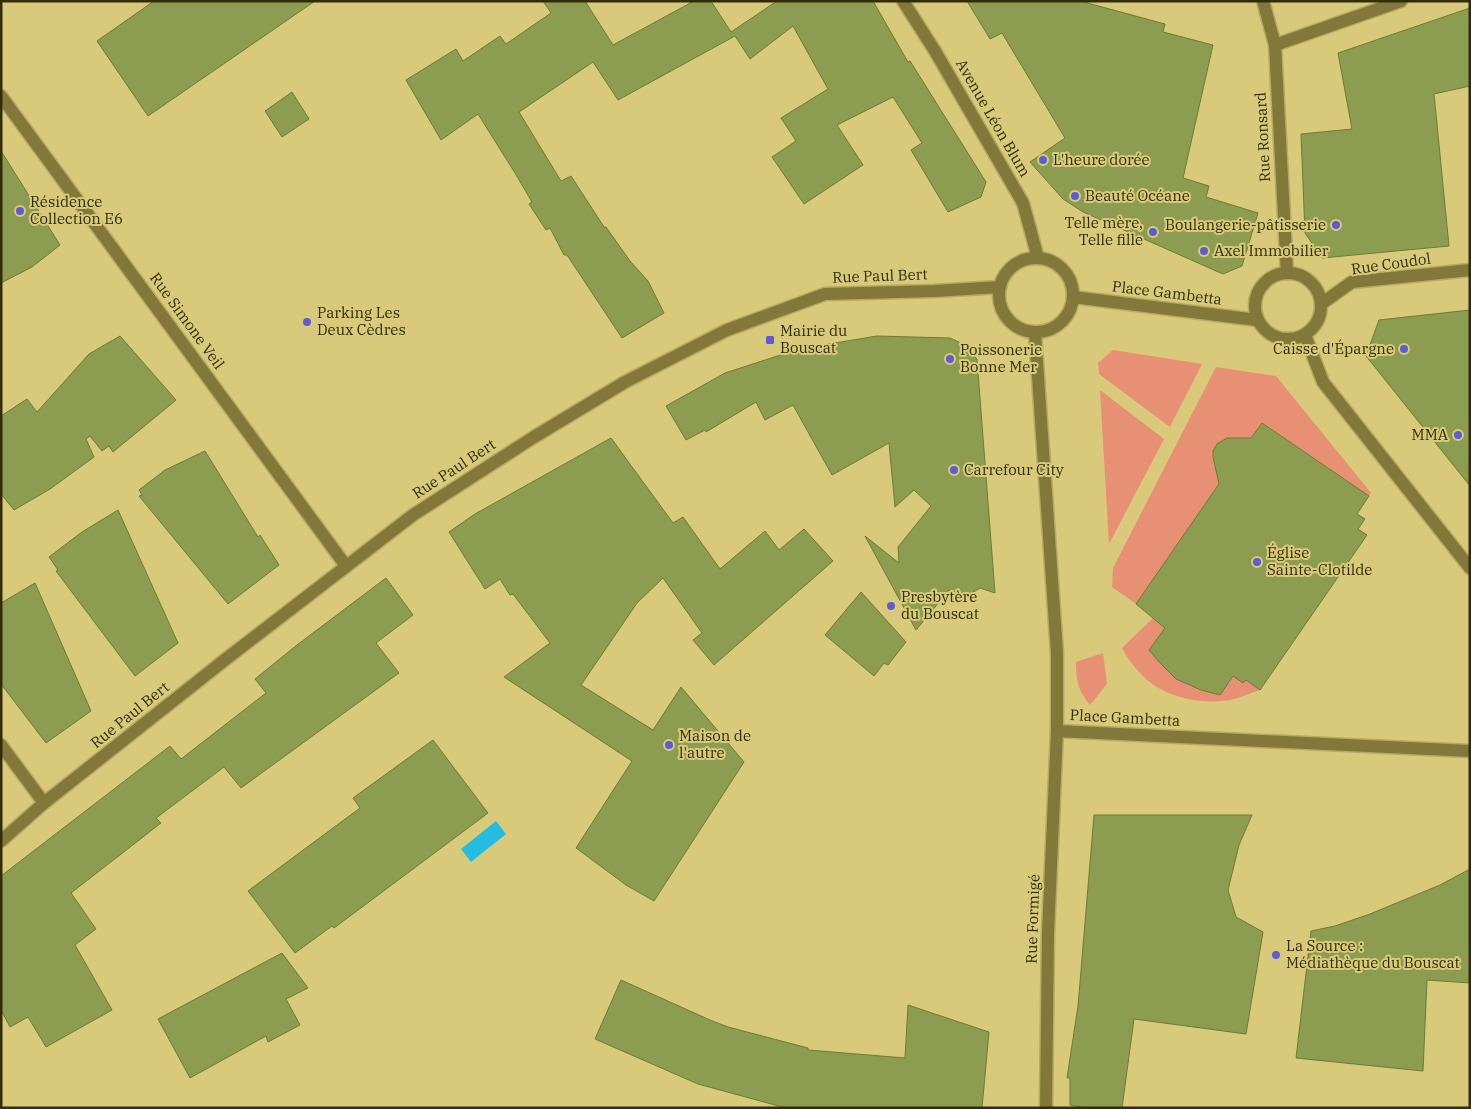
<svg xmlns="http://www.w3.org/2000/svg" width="1471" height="1109" viewBox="0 0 1471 1109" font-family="'IBM Plex Serif',serif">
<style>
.green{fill:#e79073}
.water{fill:#24bce0}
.building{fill:#8c9d51;stroke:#6d7c30}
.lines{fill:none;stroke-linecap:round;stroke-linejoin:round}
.minor-casing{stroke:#b7aa63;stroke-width:15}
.minor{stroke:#837839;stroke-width:12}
.poi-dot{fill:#5e5cd4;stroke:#d8ca7a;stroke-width:2}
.labels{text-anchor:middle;stroke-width:4;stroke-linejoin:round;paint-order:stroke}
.street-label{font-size:15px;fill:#322c09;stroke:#d8ca7a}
.poi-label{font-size:15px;fill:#322c09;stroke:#d8ca7a;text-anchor:start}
</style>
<rect width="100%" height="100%" fill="#d8ca7a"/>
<!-- green -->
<g class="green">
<path d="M1113 350 1202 364 1170 427 1099 374 1098 363Z"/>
<path d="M1216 367 1276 376 1371 493 1369 496 1262 423 1247 443 1213 451C1212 463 1216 468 1225 476L1136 604 1112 587 1113 568Z"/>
<path d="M1100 390 1164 439 1109 544Z"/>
<path d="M1153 618 1165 628 1149 650C1172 678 1184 686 1219 695L1231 674 1243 683 1246 680 1260 690C1250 693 1240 698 1230 700 1200 705 1161 697 1140 673 1133 666 1127 657 1122 648Z"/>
<path d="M1103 653 1107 684 1090 705C1078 690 1076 681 1076 662Z"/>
</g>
<!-- water -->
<path class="water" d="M496 821 506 834 471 862 461 849Z"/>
<!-- building -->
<g class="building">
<path d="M154 1H315L148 116 97 41Z"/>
<path d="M543 1H585L613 45 694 1H711L731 32 777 1H873L908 62 910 61 986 182 981 197 948 212 911 150 922 143 893 97 837 125 863 165 804 204 772 157 796 141 781 118 828 89 793 26 750 59 735 36 618 100 593 62 519 112 561 181 571 176 604 227H606L630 261 648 281 664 313 622 338 567 255H564L550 228 546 230 529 204 532 202 515 173 478 114 441 140 406 80 456 49 463 61 500 36 506 44 551 13Z"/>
<path d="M967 1H1080L1165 24 1163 32 1213 45 1183 178 1209 186 1206 197 1258 213 1242 266 1223 274 1083 212 1063 199 1030 162 1065 138 1002 33 990 39Z"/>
<path d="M1470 8V86L1434 94 1449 246 1322 258 1305 233 1301 134 1352 129 1338 53Z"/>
<path d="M292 92 309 119 282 137 265 111Z"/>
<path d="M1 151 60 245 32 267 1 283Z"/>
<path d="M1470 310V486L1366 356 1379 320Z"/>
<path d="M120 336 176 400 113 452 109 446 102 451 90 436 86 439 94 457 50 489 14 510 1 494V416L27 399 37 412 89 354Z"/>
<path d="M877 336 950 338 961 343 977 359 995 593 980 588 962 599 949 590 916 630 865 536 899 563 898 547 931 506 914 490 895 507 889 443 832 475 793 405 765 420 756 402 706 432 705 430 686 440 666 406 725 373 799 349Z"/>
<path d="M1262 423 1369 496 1357 514 1365 519 1358 529 1367 535 1260 690 1246 680 1243 683 1233 676 1220 695 1201 690 1176 679 1161 664 1149 650 1165 628 1136 604 1219 484 1213 457V451L1217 444 1227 438H1251Z"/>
<path d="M611 438 673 523 683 517 720 569 765 531 779 550 804 529 833 561 714 665 693 640 702 633 663 578 637 603 581 685 653 730 681 687 744 762 654 901 626 885 576 848 632 761 504 677 550 643 513 594 510 595 500 579 485 589 449 532 475 514Z"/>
<path d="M205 451 258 537 260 535 279 565 228 604 139 496 142 495 139 490 165 470Z"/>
<path d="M118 510 178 643 135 676 56 571 58 570 49 557 82 532Z"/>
<path d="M386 578 413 615 376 643 399 673 241 788 224 767 156 818 161 823 71 893 96 929 75 945 112 1010 46 1047 28 1017 10 1027 1 1010V876L170 746 181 759 266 693 255 679 297 645Z"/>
<path d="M35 583 91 711 46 743 1 684V603Z"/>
<path d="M861 592 906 642 888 665 884 663 874 676 825 635Z"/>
<path d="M433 740 488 813 334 928 332 926 295 953 248 891 360 808 353 798Z"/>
<path d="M1094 815H1252L1239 845 1228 890 1236 917 1263 932 1246 1034 1134 1019 1122 1108H1086L1070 1105V1078H1067L1078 1006Z"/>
<path d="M1470 869V983L1427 980 1423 1071 1296 1058 1311 931 1335 926 1370 914 1440 885Z"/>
<path d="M282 953 308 988 286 999 300 1025 268 1042 266 1036 190 1078 158 1019Z"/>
<path d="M621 980 710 1020 728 1027 808 1048V1050L905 1058 908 1005 989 1032 982 1108H786L698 1084 595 1039Z"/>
</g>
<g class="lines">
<!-- minor casing -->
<g class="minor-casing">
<g id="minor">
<path d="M903 1 935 51 1023 203 1038 258"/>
<path d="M1263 1 1275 45 1287 273"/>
<path d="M1275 45 1401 1"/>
<path d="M1 96 346 566"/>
<circle cx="1036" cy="295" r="37"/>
<circle cx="1288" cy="306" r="33"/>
<path d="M1073 297 1257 320"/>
<path d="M1321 304 1352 282 1470 270"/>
<path d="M1035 333 1057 653V731L1048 933 1046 1108"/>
<path d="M1305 335 1323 382 1470 568"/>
<path d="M1057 731 1470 751"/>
<path d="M1 745 44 803"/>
<path d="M1 841 44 803 226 659 413 515 534 437 625 382 727 330 825 294 934 291 1000 287"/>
</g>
</g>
<!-- minor -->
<use href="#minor" class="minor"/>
</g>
<!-- markers -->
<g class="poi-dot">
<circle cx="1043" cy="160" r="5"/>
<circle cx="1075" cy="196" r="5"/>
<circle cx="20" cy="211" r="5"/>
<circle cx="1336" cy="225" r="5"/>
<circle cx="1153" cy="232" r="5"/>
<circle cx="1204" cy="251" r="5"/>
<circle cx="307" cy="322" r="5"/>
<rect x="765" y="335" width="10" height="10" rx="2.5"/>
<circle cx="1404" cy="349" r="5"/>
<circle cx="950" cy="359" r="5"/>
<circle cx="1458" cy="435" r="5"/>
<circle cx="954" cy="470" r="5"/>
<circle cx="1257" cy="562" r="5"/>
<circle cx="891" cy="606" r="5"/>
<circle cx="669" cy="745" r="5"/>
<circle cx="1276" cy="955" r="5"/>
</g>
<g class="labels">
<!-- street labels -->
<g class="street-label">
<text transform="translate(993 118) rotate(60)" y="5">Avenue Léon Blum</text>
<text transform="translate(1263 137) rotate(-93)" y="5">Rue Ronsard</text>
<text transform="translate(1391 264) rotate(-8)" y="5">Rue Coudol</text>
<text transform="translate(880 276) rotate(-2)" y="5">Rue Paul Bert</text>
<text transform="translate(1167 293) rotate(7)" y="5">Place Gambetta</text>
<text transform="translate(187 321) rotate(54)" y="5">Rue Simone Veil</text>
<text transform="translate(454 469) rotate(-33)" y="5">Rue Paul Bert</text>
<text transform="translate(130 715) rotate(-39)" y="5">Rue Paul Bert</text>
<text transform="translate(1125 718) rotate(3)" y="5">Place Gambetta</text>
<text transform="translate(1033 919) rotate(-88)" y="5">Rue Formigé</text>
</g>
<!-- poi labels -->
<g class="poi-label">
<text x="1053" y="165">L'heure dorée</text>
<text x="1085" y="201">Beauté Océane</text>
<text x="30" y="207">Résidence<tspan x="30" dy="17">Collection E6</tspan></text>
<text x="1143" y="228" text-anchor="end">Telle mère,<tspan x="1143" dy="17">Telle fille</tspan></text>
<text x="1326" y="230" text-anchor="end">Boulangerie-pâtisserie</text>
<text x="1214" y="256">Axel Immobilier</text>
<text x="317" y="318">Parking Les<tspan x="317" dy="17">Deux Cèdres</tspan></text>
<text x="780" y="336">Mairie du<tspan x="780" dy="17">Bouscat</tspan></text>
<text x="1394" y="354" text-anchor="end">Caisse d'Épargne</text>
<text x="960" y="355">Poissonerie<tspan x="960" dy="17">Bonne Mer</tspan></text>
<text x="1448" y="440" text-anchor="end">MMA</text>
<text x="964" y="475">Carrefour City</text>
<text x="1267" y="558">Église<tspan x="1267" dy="17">Sainte-Clotilde</tspan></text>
<text x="901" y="602">Presbytère<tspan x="901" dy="17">du Bouscat</tspan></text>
<text x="679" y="741">Maison de<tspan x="679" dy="17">l'autre</tspan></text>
<text x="1286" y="951">La Source :<tspan x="1286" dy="17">Médiathèque du Bouscat</tspan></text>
</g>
</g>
<!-- border -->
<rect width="1471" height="1109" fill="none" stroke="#322c09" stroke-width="5"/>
</svg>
